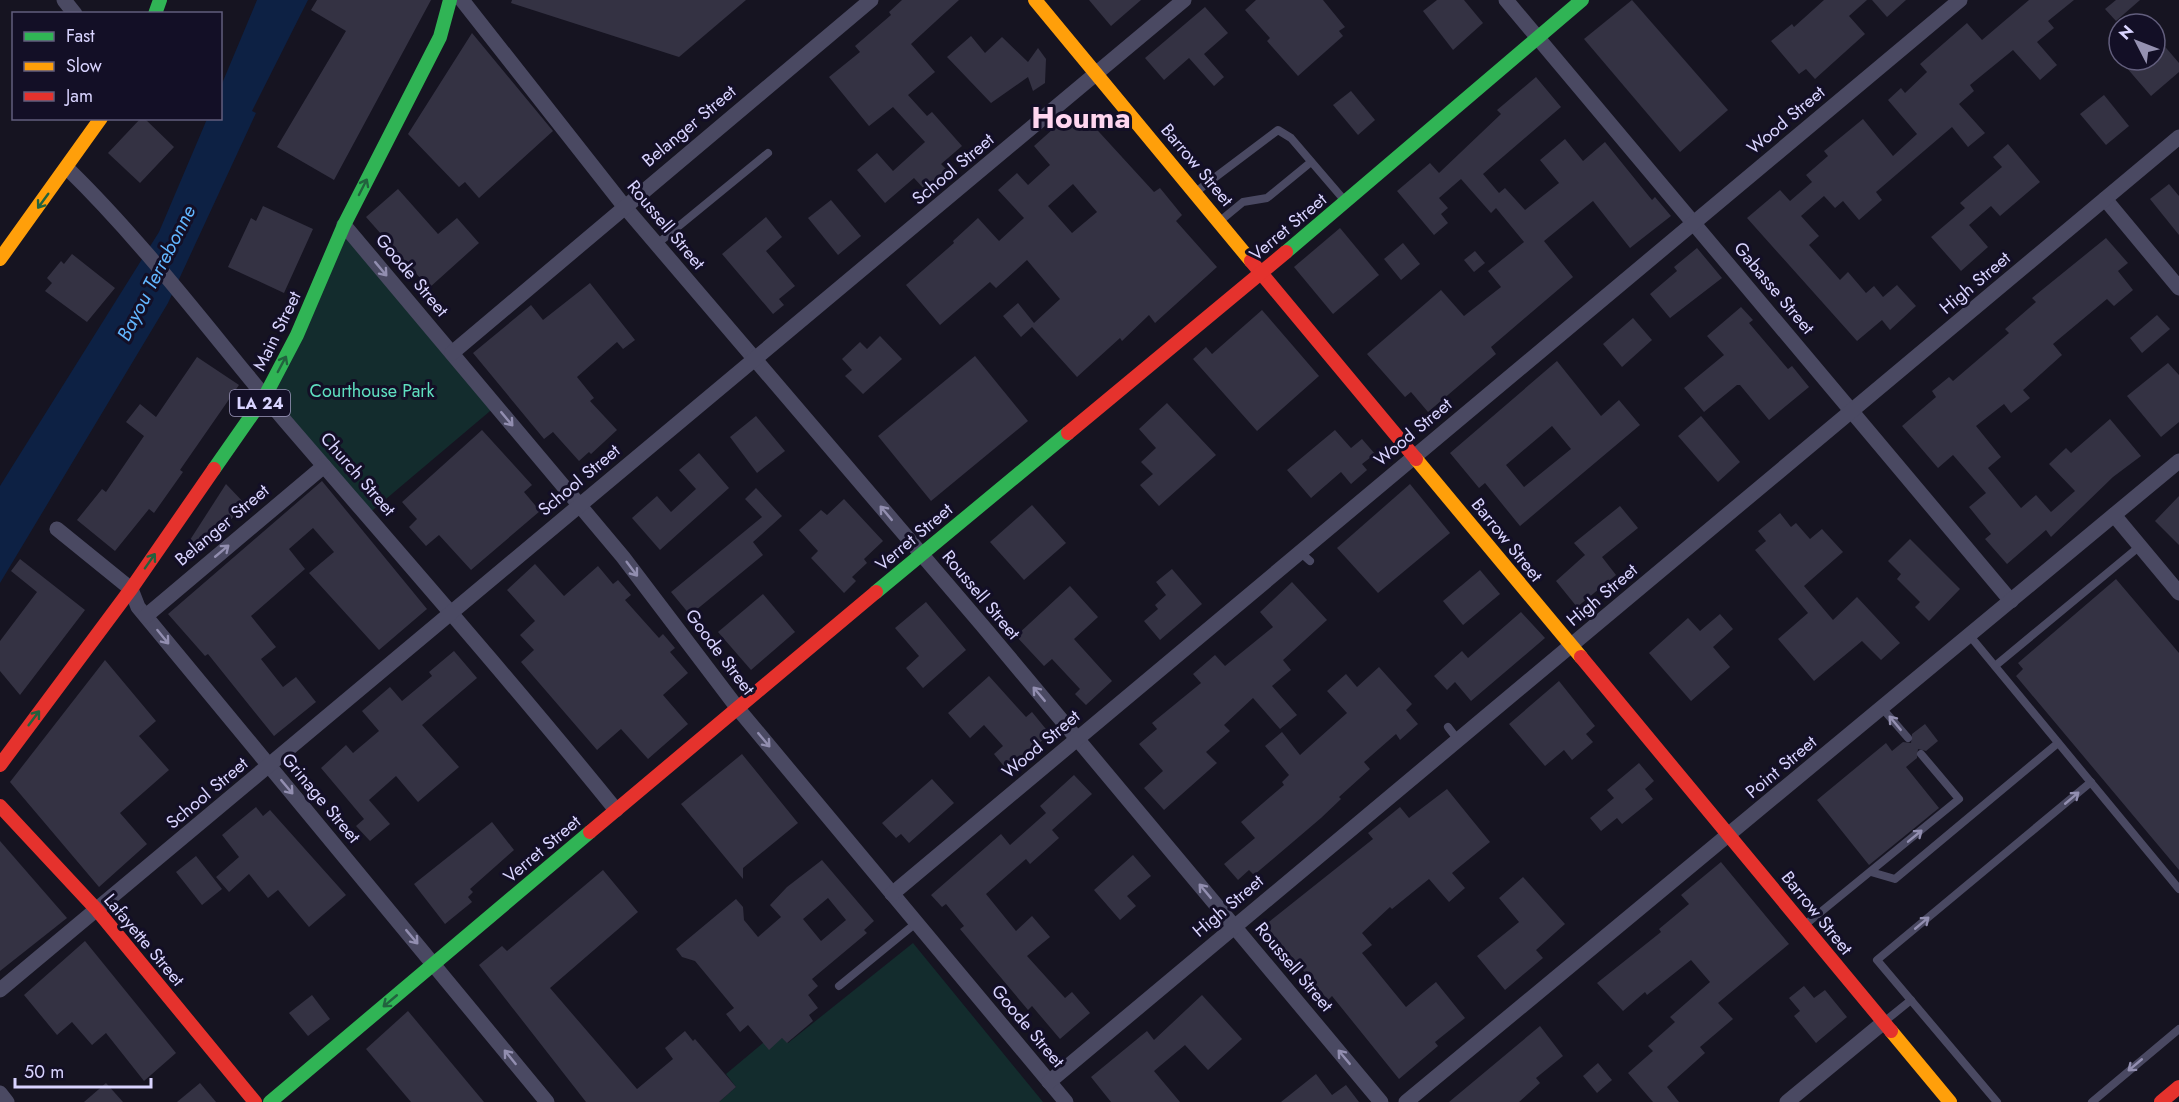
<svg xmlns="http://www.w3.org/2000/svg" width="2179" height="1102" viewBox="0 0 2179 1102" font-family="Jost,sans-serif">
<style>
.green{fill:#132c2d}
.water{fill:#0d2144}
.building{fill:#343243;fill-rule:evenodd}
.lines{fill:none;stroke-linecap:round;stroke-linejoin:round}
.lane{stroke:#4a4962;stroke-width:8}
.street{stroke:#4a4962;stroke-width:15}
.fast{stroke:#30b455;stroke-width:14}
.slow{stroke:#ff9f0a;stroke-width:14}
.jam{stroke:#e5322d;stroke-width:14}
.oneway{stroke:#22623e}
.oneway2{stroke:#928eb0}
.labels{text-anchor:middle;stroke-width:6;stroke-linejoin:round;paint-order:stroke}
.shield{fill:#130f26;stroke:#9e99be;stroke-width:1.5}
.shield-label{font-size:16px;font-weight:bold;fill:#d9d4ff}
.street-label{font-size:18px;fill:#d9d4ff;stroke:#130f26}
.park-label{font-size:18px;fill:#5fe0c0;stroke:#130f26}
.water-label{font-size:20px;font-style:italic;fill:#62b6ff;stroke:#130f26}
.town-label{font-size:30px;font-weight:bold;fill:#ffd6f0;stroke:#130f26}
</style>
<rect width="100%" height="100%" fill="#161421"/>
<!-- green -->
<g class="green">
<path d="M344 225 496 406 367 515 265 396Z"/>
<path d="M913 943 1043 1102H719L736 1087 726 1074 763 1043 782 1038 788 1043Z"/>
</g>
<!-- water -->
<path class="water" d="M257 0H308L252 111 256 113 168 303 0 583V486L159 232 207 119 220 118 221 86Z"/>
<!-- building -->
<g class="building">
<path d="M317 0H431L334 180 277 147 346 31 311 10Z"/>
<path d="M512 0H746L679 57 511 3Z"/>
<path d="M902 0H959L911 44 935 72 908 95 927 116 932 112 962 146 941 164 947 170 925 190 914 178 885 203 857 170 877 153 893 171 925 142 893 107 869 126 829 77 860 52 855 46 891 15 889 12Z"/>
<path d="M1089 0H1141L1111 26Z"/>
<path d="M1256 0H1323L1345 27 1339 31 1343 36 1298 76 1267 41 1270 38 1245 10Z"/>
<path d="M1437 0H1464L1483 23 1453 50 1423 11Z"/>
<path d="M1632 0 1728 110 1680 152 1584 39Z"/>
<path d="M1824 0H1867L1849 16 1865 34 1815 79 1806 69 1799 74 1771 41 1792 24 1794 27Z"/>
<path d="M1872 0H1906L1887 17Z"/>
<path d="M2029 0H2074L2048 21 2054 28 2037 42 2057 65 2040 80 2013 50 1970 85 1974 91 1959 104 1985 133 1968 147 1952 127 1876 192 1882 200 1859 220 1843 201 1835 208 1824 196 1801 216 1819 236 1809 245 1840 280 1848 272 1866 293 1874 286 1883 297 1897 285 1916 306 1890 330 1882 320 1857 341 1747 218 1780 190 1790 201 1812 182 1806 175 1828 156 1824 151 1863 119 1893 156 1917 134 1888 100 1901 88 1905 93 1927 72 1920 64 1967 23 1982 40Z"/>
<path d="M2116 0H2140L2116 21 2105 9Z"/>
<path d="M1205 7 1228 33 1204 54 1224 77 1214 86 1189 58 1164 80 1145 58Z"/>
<path d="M472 33 553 131 479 198 465 182 459 187 408 134Z"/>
<path d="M2155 35 2179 63V72L2151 96 2120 60H2155Z"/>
<path d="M971 36 985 53 1002 37 1028 62 1038 48 1046 59 1045 83 1033 91 1028 77 991 103 947 57Z"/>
<path d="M1536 77 1561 107 1483 174 1499 193 1505 188 1525 210 1559 183 1540 160 1565 139 1583 161 1605 142 1652 200 1655 197 1671 216 1630 248 1593 201 1544 241 1573 277 1491 347 1496 354 1428 412 1411 392 1405 397 1367 354 1441 290 1464 316 1501 287 1488 271 1524 242 1496 208 1491 213 1461 179 1439 198 1448 208 1441 214 1448 223 1434 235 1397 191 1430 163 1439 173 1501 114 1497 110Z"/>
<path d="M1351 91 1375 120 1358 135 1333 105Z"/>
<path d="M2104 95 2129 126 2106 145 2080 114Z"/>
<path d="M1072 112 1084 126 1089 121 1154 192 1160 188 1182 215 1176 221 1217 267 1155 323 1149 315 1122 341 1120 338 1077 377 1032 327 1021 337 1003 316 1018 303 1034 323 1060 299 1027 260 996 288 990 282 940 325 906 285 954 243 953 241 978 218 999 241 1024 218 998 190 1017 173 1028 185 1050 165 1034 146ZM1073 184 1097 212 1072 233 1048 206Z"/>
<path d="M141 118H144L174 147 140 183 108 153Z"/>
<path d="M2008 144 2040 182 2000 216 1991 206 1969 225 1988 247 1961 271 1931 237 1965 208 1960 203 2002 167 1993 157Z"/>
<path d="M2169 184 2179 196V235L2150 199Z"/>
<path d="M398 189 438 234 457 218 479 243 429 288 366 217Z"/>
<path d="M831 200 861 236 838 255 808 218Z"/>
<path d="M263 206 313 229 284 293 228 267 251 218 256 221Z"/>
<path d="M766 217 782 237 766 251 795 286 779 299 784 305 773 314 722 254Z"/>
<path d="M1340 228 1379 275 1333 314 1294 267Z"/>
<path d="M2106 238 2128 263 2118 271 2133 290 2114 306 2107 299 2053 344 2062 355 2023 390 2030 398 2011 413 2004 404 1976 426 2001 457 1988 468 2021 508 2036 495 2051 512 2075 491 2049 464 2066 448 2071 453 2110 419 2141 456 2113 477 2051 537 2046 530 2007 564 1985 539 1991 534 1969 507 1986 493 1953 455 1938 468 1902 426 1936 397 1932 391 1949 377 1953 381 2009 333 2005 329 2036 302 2032 298Z"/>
<path d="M1403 243 1420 264 1401 280 1384 259Z"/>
<path d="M1697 248 1722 278 1670 318 1650 294 1677 271 1674 267Z"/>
<path d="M1475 251 1485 263 1474 272 1464 260Z"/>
<path d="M72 254 115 288 87 322 45 291 52 283 47 278 61 261 64 264Z"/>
<path d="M590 283 635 340 623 349 617 342 577 377 594 398 590 401 617 430 591 454 589 452 579 461 553 432 544 439 473 353 531 305 543 320Z"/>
<path d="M1741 307 1753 320 1749 323 1788 369 1792 366 1809 387 1769 420 1740 385H1737L1704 412 1684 388 1724 355 1707 336Z"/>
<path d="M1262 310 1319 376 1257 431 1193 359 1206 347 1212 354Z"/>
<path d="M2157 315 2170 329 2142 353 2130 338Z"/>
<path d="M1633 318 1652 340 1622 367 1603 344Z"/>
<path d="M880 336 902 359 863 394 845 376 852 370 842 359 860 342 867 349Z"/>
<path d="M975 356 1028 421 931 501 878 436Z"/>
<path d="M197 357 239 385 180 470 183 472 154 513 149 509 115 551 77 520 102 489 106 492 144 436 126 422 140 404 156 417Z"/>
<path d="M1557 361 1601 416 1619 400 1640 425 1520 526 1485 483 1479 488 1450 453ZM1552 426 1571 449 1524 487 1506 465Z"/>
<path d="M2168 363 2179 375V422L2161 437 2127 396Z"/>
<path d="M1167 403 1216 455 1159 506 1140 485 1153 474 1141 462 1156 448 1139 429Z"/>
<path d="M756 416 785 451 757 473 730 437Z"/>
<path d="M1701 416 1740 462 1718 482 1678 436Z"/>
<path d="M482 430 532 485 524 492 540 511 471 570 439 535 426 546 409 527 417 519 402 502Z"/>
<path d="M1335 430 1351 448 1362 439 1375 454 1362 464 1367 470 1351 484 1341 472 1311 498 1287 470Z"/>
<path d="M699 453 729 488 660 550 632 518 657 496 671 512 696 489 679 470Z"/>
<path d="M322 481 427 609 379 650 309 573 334 552 313 528 289 549 305 569 251 616 276 647 261 659 283 687 296 677 316 702 274 736 208 654 205 656 168 614Z"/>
<path d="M226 484 246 505 199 550 190 540Z"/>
<path d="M1410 484 1450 533 1378 593 1337 548Z"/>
<path d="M756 488 782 516 753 542 763 555 690 615 671 592 762 517 745 499Z"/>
<path d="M2179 496V545L2155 521Z"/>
<path d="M844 499 883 541 864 559 867 563 852 577 856 581 844 593 811 558 818 551 799 530 821 510 827 515Z"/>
<path d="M1032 505 1066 543 1024 580 990 542Z"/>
<path d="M1620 506 1638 528 1602 557 1616 575 1577 607 1556 581 1585 555 1574 543Z"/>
<path d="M1780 513 1791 527 1796 523 1810 539 1822 529 1843 552 1804 586 1833 620 1857 597 1900 643 1881 660 1862 641 1814 681 1778 639 1808 613 1755 550 1766 541 1758 531Z"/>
<path d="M1910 539 1960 589 1929 621 1915 607 1920 602 1897 579 1901 574 1888 561Z"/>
<path d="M20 559 85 610 20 695 0 671V641L37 592 11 571Z"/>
<path d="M535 564 564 596 598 566 613 584 618 580 631 595 625 600 659 638 663 634 675 648 670 652 688 673 663 695 688 724 648 759 621 729 597 750 521 662 534 650 520 635 535 621 507 590Z"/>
<path d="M1172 569 1202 604 1160 640 1144 621 1158 609 1155 605 1166 595 1156 582Z"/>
<path d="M1480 570 1500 594 1463 625 1443 601Z"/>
<path d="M2116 579 2179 653V870L2016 676 2023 669 2018 663Z"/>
<path d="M1292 582 1327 620 1283 660 1291 670 1272 686 1297 715 1280 729 1253 698 1224 725 1230 731 1206 752 1217 763 1164 810 1144 788 1163 771 1139 744 1157 729 1152 723 1201 683 1193 674 1215 655 1225 666 1273 627 1260 612Z"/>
<path d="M1070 586 1098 617 1074 639 1112 681 1086 705 1075 694 1080 689 1052 659 1044 666 1016 636Z"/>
<path d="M763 594 795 632 751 670 718 632Z"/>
<path d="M926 602 966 650 923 688 906 668 919 656 895 628Z"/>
<path d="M1521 612 1545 638 1471 701 1455 682 1447 690 1434 676 1462 651 1468 658Z"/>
<path d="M1720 614 1733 629 1713 647 1730 667 1691 701 1649 653 1688 618 1700 631Z"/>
<path d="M454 651 477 678 422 725 459 767 418 802 396 776 369 800 390 824 370 841 356 826 364 819 321 768 346 745 353 753 379 731 362 711 390 687 402 701 432 676 429 672Z"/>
<path d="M105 660 156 721 139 736 169 770 120 813 147 844 99 887 10 782Z"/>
<path d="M1379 667 1412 704 1406 710 1418 724 1400 740 1396 734 1364 762 1370 769 1339 797 1341 799 1321 818 1254 875 1249 870 1238 880 1224 864 1255 838 1241 822 1284 785 1282 782 1289 775 1265 746 1282 732 1300 755 1347 713 1327 691 1346 674 1357 687Z"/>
<path d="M989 676 1026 717 1032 712 1050 734 1007 770 994 754 1003 746 984 725 970 738 948 713Z"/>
<path d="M1559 681 1595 726 1586 734 1593 742 1572 760 1564 750 1545 766 1509 724Z"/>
<path d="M1925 724 1938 741 1926 751 1918 749 1917 758 1906 767 1939 808 1869 865 1817 800 1886 743 1892 751 1903 742 1911 743 1912 734Z"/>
<path d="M742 754 798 823 743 868V879L681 804Z"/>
<path d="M1639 763 1654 781 1645 789 1653 799 1622 824 1617 818 1601 831 1590 818 1614 798 1607 790Z"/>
<path d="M1074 775 1092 794 1052 830 1059 838 1030 864 1026 859 986 894 1016 931 1032 916 1050 937 1027 956 1065 998 1072 992 1090 1013 1060 1039 1032 1006 1028 1010 960 929 964 926 946 904 942 907 931 895 1001 834 1010 845 1046 813 1040 806Z"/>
<path d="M932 779 954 803 909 843 901 834 896 838 882 823Z"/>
<path d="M1447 789 1490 842 1452 873 1465 888 1449 902 1429 879 1392 909 1390 907 1362 933 1372 945 1362 953 1406 1007 1436 982 1465 1018 1435 1042 1438 1046 1399 1079 1332 996 1328 1000 1265 925 1373 839 1368 833 1400 807 1409 818Z"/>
<path d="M256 807 263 816 270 810 346 895 309 927 278 890 268 898 249 874 229 892 216 877 239 857 222 835Z"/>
<path d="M492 822 514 850 470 889 473 892 468 897 472 902 445 924 414 884Z"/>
<path d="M0 841 67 918 0 971Z"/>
<path d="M1133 855 1151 876 1127 896 1136 906 1120 920 1094 890Z"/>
<path d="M196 856 222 889 202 905 176 872Z"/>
<path d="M822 860 874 921 864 930 867 933 812 979 818 986 808 995 818 1008 809 1015 813 1021 787 1043 782 1038 769 1050 748 1025 740 1032 726 1014 734 1008 695 961 682 957 676 949 736 899 743 907 744 920 758 937 781 917 770 905 787 887ZM828 898 846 920 821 941 803 919Z"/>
<path d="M1721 862 1789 944 1718 1003 1733 1019 1700 1047 1705 1053 1667 1087 1679 1102H1653L1628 1073 1653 1051 1648 1046 1675 1022 1670 1017 1710 982 1691 960 1647 995 1645 992 1623 1011 1597 983 1661 932 1659 929 1689 904 1681 895Z"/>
<path d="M603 870 638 912 550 988 637 1089 673 1059 665 1048 685 1031 693 1041 695 1039 736 1087 719 1102H586L479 965 502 946 507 951Z"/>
<path d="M1523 877 1565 924 1536 950 1543 958 1505 990 1477 956 1519 922 1499 898Z"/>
<path d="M85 941 176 1053 144 1081 106 1033 92 1045 72 1022 57 1035 24 995Z"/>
<path d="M1804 986 1814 998 1825 990 1847 1017 1816 1043 1794 1016 1800 1011 1789 998Z"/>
<path d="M312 995 330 1019 308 1036 289 1013Z"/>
<path d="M1202 995 1242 1039 1208 1070 1185 1045 1154 1071 1180 1102H1111L1091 1077 1147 1031 1154 1040Z"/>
<path d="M408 1011 484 1102H411L366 1049Z"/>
<path d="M1540 1026 1563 1056 1536 1078 1540 1083 1519 1102H1449Z"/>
<path d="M1598 1063 1612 1080 1597 1093 1583 1076Z"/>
<path d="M1316 1074 1332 1095 1346 1085 1359 1102H1281Z"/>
<path d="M106 1083 123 1102H84Z"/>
<path d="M200 1083 216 1102H177Z"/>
</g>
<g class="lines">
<!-- lane -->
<g class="lane">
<path d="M1197 191 1278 130 1291 138 1345 201"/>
<path d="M1220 221 1243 202 1267 198 1311 162"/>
<path d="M657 244 768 153"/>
<path d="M1300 552 1310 561"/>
<path d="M1970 636 2179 889"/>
<path d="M1995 666 2140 546"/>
<path d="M1882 708 1908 738"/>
<path d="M1448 727 1458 740"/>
<path d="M1871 872 1895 879 2058 743"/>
<path d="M1806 924 1959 799 1921 754"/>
<path d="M839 986 916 923"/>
<path d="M1885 1021 1911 1000"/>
<path d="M1997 1102 1877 960 2091 782"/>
<path d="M2092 1102 2179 1029"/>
</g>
<!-- street -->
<g class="street">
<path d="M64 0 75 14"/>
<path d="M462 0 624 206 982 625 1381 1102"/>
<path d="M1506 0 2011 601"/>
<path d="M67 168C147 246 214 337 286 422 397 551 509 678 616 810"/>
<path d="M2105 199 2179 288"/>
<path d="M344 225 623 557 739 710 1066 1102"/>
<path d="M452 353 871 0"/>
<path d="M2114 515 2179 593"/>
<path d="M57 529 131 589 138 607 547 1102"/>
<path d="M146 616 324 466"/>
<path d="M892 894 1960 0"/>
<path d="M0 990 1184 0"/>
<path d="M1049 1082 2179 137"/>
<path d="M0 1093 7 1102"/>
<path d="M1406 1102 2179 461"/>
<path d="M1787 1102 1884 1022"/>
</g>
<!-- fast -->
<g class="fast">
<path d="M155 14 160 0"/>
<path d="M1286 252 1582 0"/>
<path d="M214 469 265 396 297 335 344 225 440 37 450 0"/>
<path d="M876 592 1068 433"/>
<path d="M270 1102 590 832"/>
</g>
<!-- slow -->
<g class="slow">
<path d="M1035 0 1251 261"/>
<path d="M0 259 101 118"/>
<path d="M1416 459 1581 657"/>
<path d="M1891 1031 1950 1102"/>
</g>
<!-- jam -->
<g class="jam">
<path d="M1251 261 1416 459"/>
<path d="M1068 433 1286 252"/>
<path d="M1581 657 1891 1031"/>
<path d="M0 765 131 589 214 469"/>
<path d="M0 806 97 910 255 1102"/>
<path d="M590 832 876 592"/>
<path d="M2161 1102 2179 1087"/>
</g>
</g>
<!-- one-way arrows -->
<defs><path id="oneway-shaft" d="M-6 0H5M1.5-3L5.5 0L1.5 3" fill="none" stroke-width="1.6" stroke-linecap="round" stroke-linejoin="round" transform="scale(1.5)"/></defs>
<g class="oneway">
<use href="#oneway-shaft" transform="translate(363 187) rotate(-63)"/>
<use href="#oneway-shaft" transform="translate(43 201) rotate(126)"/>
<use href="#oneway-shaft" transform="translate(282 364) rotate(-62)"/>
<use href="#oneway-shaft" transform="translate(150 561) rotate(-55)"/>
<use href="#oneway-shaft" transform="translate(34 718) rotate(-53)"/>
<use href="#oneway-shaft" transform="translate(390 1001) rotate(140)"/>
</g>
<g class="oneway2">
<use href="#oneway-shaft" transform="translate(381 269) rotate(50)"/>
<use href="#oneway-shaft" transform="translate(507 419) rotate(50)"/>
<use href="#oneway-shaft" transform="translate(886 513) rotate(-130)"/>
<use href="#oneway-shaft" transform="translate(222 551) rotate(-40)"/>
<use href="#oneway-shaft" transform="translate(632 569) rotate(53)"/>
<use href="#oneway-shaft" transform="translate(163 637) rotate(51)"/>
<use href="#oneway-shaft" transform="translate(1039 694) rotate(-130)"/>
<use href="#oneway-shaft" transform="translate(1895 723) rotate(-130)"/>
<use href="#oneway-shaft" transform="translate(764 740) rotate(50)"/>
<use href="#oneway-shaft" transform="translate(287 787) rotate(50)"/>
<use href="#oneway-shaft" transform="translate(2072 798) rotate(-40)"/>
<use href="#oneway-shaft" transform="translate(1915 836) rotate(-39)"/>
<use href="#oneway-shaft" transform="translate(1205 891) rotate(-130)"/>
<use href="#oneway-shaft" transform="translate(1922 923) rotate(-40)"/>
<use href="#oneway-shaft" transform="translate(412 937) rotate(50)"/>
<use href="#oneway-shaft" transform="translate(510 1057) rotate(-129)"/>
<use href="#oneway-shaft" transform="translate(1344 1057) rotate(-130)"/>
<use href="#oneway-shaft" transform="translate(2135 1065) rotate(140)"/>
</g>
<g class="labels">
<!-- shield labels -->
<rect class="shield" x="230" y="390" width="60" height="26" rx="4.5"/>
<g class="shield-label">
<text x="260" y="409">LA 24</text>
</g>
<!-- street labels -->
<g class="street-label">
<text transform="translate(1786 120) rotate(-40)" y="6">Wood Street</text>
<text transform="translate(689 126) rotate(-40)" y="6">Belanger Street</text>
<text transform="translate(1197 165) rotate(50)" y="6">Barrow Street</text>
<text transform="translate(953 169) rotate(-40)" y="6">School Street</text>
<text transform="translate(666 225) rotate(50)" y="6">Roussell Street</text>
<text transform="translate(1288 227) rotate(-40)" y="6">Verret Street</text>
<text transform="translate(412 275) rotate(50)" y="6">Goode Street</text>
<text transform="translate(1975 283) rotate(-40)" y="6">High Street</text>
<text transform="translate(1774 288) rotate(50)" y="6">Gabasse Street</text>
<text transform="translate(277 331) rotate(-64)" y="6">Main Street</text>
<text transform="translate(1413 432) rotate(-40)" y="6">Wood Street</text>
<text transform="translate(358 474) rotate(49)" y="6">Church Street</text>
<text transform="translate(579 480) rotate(-40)" y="6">School Street</text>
<text transform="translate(222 525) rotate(-40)" y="6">Belanger Street</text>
<text transform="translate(914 537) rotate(-40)" y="6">Verret Street</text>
<text transform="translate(1507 540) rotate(51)" y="6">Barrow Street</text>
<text transform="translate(981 595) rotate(50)" y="6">Roussell Street</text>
<text transform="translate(1602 595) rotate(-40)" y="6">High Street</text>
<text transform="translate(720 652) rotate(53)" y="6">Goode Street</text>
<text transform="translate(1041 744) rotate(-40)" y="6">Wood Street</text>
<text transform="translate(1781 767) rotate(-40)" y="6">Point Street</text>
<text transform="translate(207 793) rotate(-40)" y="6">School Street</text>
<text transform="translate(321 798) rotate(50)" y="6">Grinage Street</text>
<text transform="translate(542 849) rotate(-40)" y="6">Verret Street</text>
<text transform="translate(1228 906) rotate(-40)" y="6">High Street</text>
<text transform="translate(1817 913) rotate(51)" y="6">Barrow Street</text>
<text transform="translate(144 940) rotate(50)" y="6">Lafayette Street</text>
<text transform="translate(1294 967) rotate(50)" y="6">Roussell Street</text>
<text transform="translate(1028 1026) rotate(50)" y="6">Goode Street</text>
</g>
<!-- park labels -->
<g class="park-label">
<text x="372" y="397">Courthouse Park</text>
</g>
<!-- water labels -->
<g class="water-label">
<text transform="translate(156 273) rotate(-63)" y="7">Bayou Terrebonne</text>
</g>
<!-- town labels -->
<g class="town-label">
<text x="1081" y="128">Houma</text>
</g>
</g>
<!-- legend -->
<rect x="12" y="12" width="210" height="108" fill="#130f26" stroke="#625e7d" stroke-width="1.5"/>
<rect x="24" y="32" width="30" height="9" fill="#30b455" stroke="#625e7d" stroke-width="1.5"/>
<text x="66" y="42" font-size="18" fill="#d9d4ff">Fast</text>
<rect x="24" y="62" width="30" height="9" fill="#ff9f0a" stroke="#625e7d" stroke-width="1.5"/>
<text x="66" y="72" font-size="18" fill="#d9d4ff">Slow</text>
<rect x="24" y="92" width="30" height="9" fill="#e5322d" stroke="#625e7d" stroke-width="1.5"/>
<text x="66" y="102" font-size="18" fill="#d9d4ff">Jam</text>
<!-- north arrow -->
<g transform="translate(2137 42) rotate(312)"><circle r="28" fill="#130f26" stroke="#625e7d" stroke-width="1.5"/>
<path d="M0-4.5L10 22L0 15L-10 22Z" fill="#9591b1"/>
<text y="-9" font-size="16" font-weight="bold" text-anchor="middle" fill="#d9d4ff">N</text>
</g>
<!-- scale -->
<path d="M15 1078v9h136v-9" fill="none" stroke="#d9d4ff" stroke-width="3"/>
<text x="24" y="1078" font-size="18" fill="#d9d4ff" stroke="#130f26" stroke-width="4.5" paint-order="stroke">50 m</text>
</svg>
